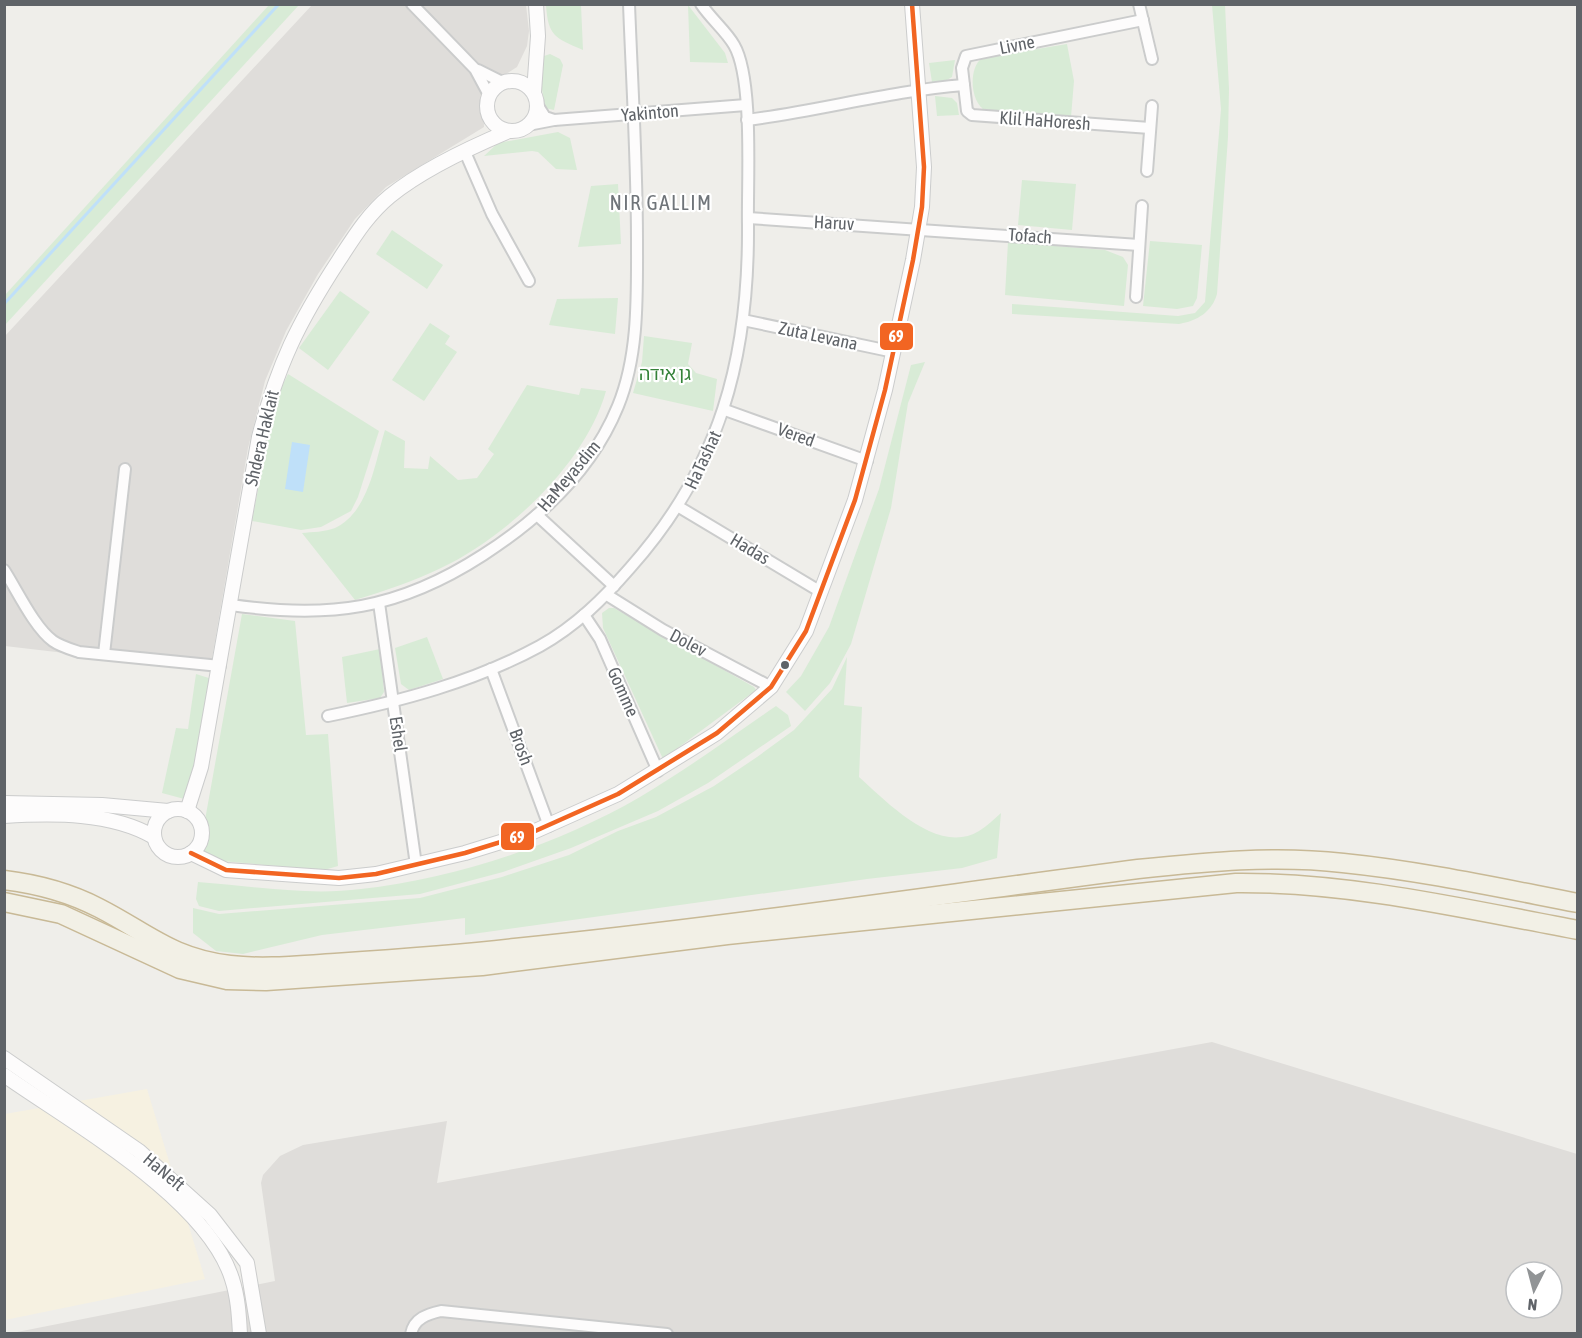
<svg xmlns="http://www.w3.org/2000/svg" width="1582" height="1338" viewBox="0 0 1582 1338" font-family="'Asap Condensed','Noto Sans Hebrew',sans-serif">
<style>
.industrial{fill:#dfddda;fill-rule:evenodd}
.green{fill:#d8ebd6}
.sand{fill:#f6f1e1}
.water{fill:#bfe0f9}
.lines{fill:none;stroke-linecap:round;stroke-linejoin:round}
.stream{stroke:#bfe0f9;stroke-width:3}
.minor-casing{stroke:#cbcccc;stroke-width:14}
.tertiary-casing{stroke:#cbcccc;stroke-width:16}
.trunk-casing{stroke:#c8b996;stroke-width:21}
.minor{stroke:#fdfcfc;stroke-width:10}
.tertiary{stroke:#fdfcfc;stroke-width:14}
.trunk{stroke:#f2f0e6;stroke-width:18}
.bus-1-casing{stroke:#fff;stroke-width:9}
.bus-1{stroke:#f26522;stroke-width:4.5}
.bus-dot{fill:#5f6368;stroke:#fff;stroke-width:2}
.labels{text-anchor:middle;stroke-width:4.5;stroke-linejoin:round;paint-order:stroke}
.street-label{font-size:18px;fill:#5f6368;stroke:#fff}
.park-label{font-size:18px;fill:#348238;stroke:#fff}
.quarter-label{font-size:21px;letter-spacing:1.5px;fill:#70757a;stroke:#fff}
.line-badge{stroke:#fff;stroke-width:2}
.badge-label{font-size:16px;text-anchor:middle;font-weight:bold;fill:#fff}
</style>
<rect width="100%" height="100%" fill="#efeeea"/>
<!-- industrial -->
<g class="industrial">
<path d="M312 5H526L529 31 527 46 517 67 492 83 483 93 484 127 386 187 355 219 318 274 286 331 265 381 248 448 210 670 5 646 4 337Z"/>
<path d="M1212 1042 1577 1154V1333L7 1334 275 1281 261 1183 263 1175 280 1156 303 1145 447 1121 437 1183ZM1516 1272H1552V1308H1516Z"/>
</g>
<!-- green -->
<g class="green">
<path d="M269 5H299L5 325V295Z"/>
<path d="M546 5H581L583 50C555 38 548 36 546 5Z"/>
<path d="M688 5 725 53 728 63 690 62Z"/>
<path d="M1212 5H1225L1229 89 1228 137 1217 294C1212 312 1197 321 1179 324L1012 314V304L1178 316 1195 313 1205 302 1221 109Z"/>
<path d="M1067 44 1074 81 1071 117 986 111C970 103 968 68 982 58Z"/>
<path d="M550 54 560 59 563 65 554 110 545 108 541 83 544 56Z"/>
<path d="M955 60 952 77 945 81 932 82 929 63Z"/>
<path d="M935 96 952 98 957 103 959 115 937 116Z"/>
<path d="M558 132 570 138 577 170 556 169 538 152 532 151 484 156 498 143Z"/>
<path d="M1022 180 1076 184 1072 230 1018 225Z"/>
<path d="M618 184 621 244 578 247 591 186Z"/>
<path d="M392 230 443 265 427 289 376 254Z"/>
<path d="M1150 241 1202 245 1197 298 1193 306 1177 309 1143 306Z"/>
<path d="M1008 242 1105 250 1123 257 1128 265 1124 306 1005 295Z"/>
<path d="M340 291 370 312 328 370 299 348Z"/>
<path d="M618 298 615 334 549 325 557 299Z"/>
<path d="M430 323 450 336 445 344 457 352 424 401 392 380Z"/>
<path d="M644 336 692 343 688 364 696 373 717 379 713 411 633 393 642 362Z"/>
<path d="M925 362 908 403 891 508 851 644 830 683 805 711 786 692 801 676 829 627 879 489 911 365Z"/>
<path d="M288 374 379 431 358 497 351 511 321 527 301 530 252 521 275 400Z"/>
<path d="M527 385 579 395 581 388 606 391C586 463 508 536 441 568 414 581 385 591 355 600L302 533C312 532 325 532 335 528 369 512 375 462 385 430L405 441 404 468 428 469 430 456 458 480 477 478 494 454 488 449Z"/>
<path d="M614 608 754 687 756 690 663 759 603 628 602 613 609 608Z"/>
<path d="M242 614 295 621 306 735 328 734 338 866 324 870 198 859Z"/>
<path d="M427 637 443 679 409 690 401 684 395 648Z"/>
<path d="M380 649 384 692 380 698 347 703 342 657Z"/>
<path d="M847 657 844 705 862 707 859 777C887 802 938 856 979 831 987 826 994 819 1001 813L997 858 962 868 867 879 465 935V918L322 935 243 954 216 951 193 933V908L219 914 420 898 502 877 569 855 618 831 656 817 714 786 757 757 794 730 832 689Z"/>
<path d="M196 674 212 679 188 800 162 793 176 728 188 729Z"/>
<path d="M776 706 788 715 791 726 708 783 658 811 571 848 503 872 420 894 219 911 199 906 196 899 198 882C251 886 308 896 361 889 456 878 557 845 640 797 687 769 731 737 776 706Z"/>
</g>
<!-- sand -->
<path class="sand" d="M147 1089 205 1279 5 1320V1114Z"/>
<!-- water -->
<path class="water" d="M292 442 310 445 303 492 285 489Z"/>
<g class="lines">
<!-- stream -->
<path class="stream" d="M4 304 279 4"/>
<!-- minor casing -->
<g class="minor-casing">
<g id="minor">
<path d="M412 4 475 69 489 95"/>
<path d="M1139 4 1152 59"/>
<path d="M1143 20 966 56 962 68 967 111 972 115 1150 128"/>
<path d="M478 70 502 82"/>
<path d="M538 106 545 117 554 120"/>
<path d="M747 120C819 111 890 91 964 85"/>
<path d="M528 125 554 120 746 105"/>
<path d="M465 152 492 214 529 281"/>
<path d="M1147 171 1152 106"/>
<path d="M748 218 1139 245"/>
<path d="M1136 297 1142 206"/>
<path d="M743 320 894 352"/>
<path d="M725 410 867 461"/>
<path d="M679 507 821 592"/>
<path d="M537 515 614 586"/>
<path d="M4 570C17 590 34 627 53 641 60 646 70 649 79 652L220 666"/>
<path d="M607 595 663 630 771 687"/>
<path d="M379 603 416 865"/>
<path d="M231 605C329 619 398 610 483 555 539 519 592 470 618 406 639 355 637 295 637 240 637 162 632 83 629 4"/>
<path d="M584 615 600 639 658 771"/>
<path d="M104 654 125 469"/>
<path d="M491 669 549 826"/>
<path d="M328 716C401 701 474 682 540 646 576 626 604 598 630 568 720 467 749 359 748 225 747 184 754 79 734 45 726 31 711 19 701 4"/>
<path d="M411 1334C414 1318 428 1314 441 1311L667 1334"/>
</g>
</g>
<!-- tertiary casing -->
<g class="tertiary-casing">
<g id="tertiary">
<circle cx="512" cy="106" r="25"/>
<path d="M534 92 538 36 536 4"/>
<path d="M4 803 102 805 168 811"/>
<circle cx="178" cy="833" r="24"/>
<path d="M187 811 201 767 259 437C278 364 298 323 339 260 354 237 368 214 390 196 422 170 471 147 509 131"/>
<path d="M4 816C53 813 111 812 154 837"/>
<path d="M191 853 226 870 339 878 376 874 465 853 533 832 618 794 717 733 771 687 806 631 855 500 885 390 913 260 922 207 924 167 912 4"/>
<path d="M4 1058 139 1151 210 1215 247 1263 259 1334"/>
<path d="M4 1075C72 1123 207 1198 232 1279 238 1297 239 1316 240 1334"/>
</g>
</g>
<!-- trunk casing -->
<g class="trunk-casing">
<g id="trunk">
<path d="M4 880C37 884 70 893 99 908 148 933 171 958 230 965 265 969 300 965 335 963 395 959 455 955 515 948 723 927 930 896 1138 869 1206 862 1274 855 1343 863 1422 871 1500 888 1578 903"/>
<path d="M4 902 61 914 180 969 227 980 266 981 482 966 727 935 1236 883C1351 882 1465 909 1578 930"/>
</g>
</g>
<!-- minor -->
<use href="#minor" class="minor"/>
<!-- tertiary -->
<use href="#tertiary" class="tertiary"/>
<!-- trunk -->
<use href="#trunk" class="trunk"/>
<!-- bus-1 casing -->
<g class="bus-1-casing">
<path id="bus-1" d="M191 853 226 870 339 878 376 874 465 853 533 832 618 794 717 733 771 687 806 631 855 500 885 390 913 260 922 207 924 167 912 4"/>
</g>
<!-- bus-1 -->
<use href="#bus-1" class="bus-1"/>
</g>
<!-- markers -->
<circle class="bus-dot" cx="785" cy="665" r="5"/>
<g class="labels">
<!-- street labels -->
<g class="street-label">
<text transform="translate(1017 45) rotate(-11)" y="6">Livne</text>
<text transform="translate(650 113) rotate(-5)" y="6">Yakinton</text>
<text transform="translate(1045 121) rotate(4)" y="6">Klil HaHoresh</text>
<text transform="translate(834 223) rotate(3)" y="6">Haruv</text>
<text transform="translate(1030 236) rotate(4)" y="6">Tofach</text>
<text transform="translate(818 336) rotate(12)" y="6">Zuta Levana</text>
<text transform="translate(796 435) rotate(20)" y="6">Vered</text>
<text transform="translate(262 438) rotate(-77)" y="6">Shdera Haklait</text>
<text transform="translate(703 460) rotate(-65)" y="6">HaTashat</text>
<text transform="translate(569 476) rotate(-50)" y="6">HaMeyasdim</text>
<text transform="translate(750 549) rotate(31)" y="6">Hadas</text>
<text transform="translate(688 643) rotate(28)" y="6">Dolev</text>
<text transform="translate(623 692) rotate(66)" y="6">Gomme</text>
<text transform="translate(398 734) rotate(82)" y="6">Eshel</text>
<text transform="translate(521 747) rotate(70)" y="6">Brosh</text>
<text transform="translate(164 1172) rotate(40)" y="6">HaNeft</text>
</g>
<!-- park labels -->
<g class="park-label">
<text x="665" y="380">גן אידה</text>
</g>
<!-- quarter labels -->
<g class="quarter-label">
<text x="661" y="210">NIR GALLIM</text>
</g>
</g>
<g class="line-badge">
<rect x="879" y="322" width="35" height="29" rx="6" fill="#f26522"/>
<rect x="500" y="822" width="35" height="29" rx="6" fill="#f26522"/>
</g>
<g class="badge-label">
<text x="896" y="342">69</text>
<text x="517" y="843">69</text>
</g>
<!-- border -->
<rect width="1582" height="1338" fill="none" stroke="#5f6368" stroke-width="12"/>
<!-- north arrow -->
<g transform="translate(1534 1290) rotate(186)"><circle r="28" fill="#ffffff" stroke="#bfc1c3" stroke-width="1.5"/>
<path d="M0-4.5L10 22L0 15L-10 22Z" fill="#919496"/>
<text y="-9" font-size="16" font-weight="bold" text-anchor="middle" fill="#5f6368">N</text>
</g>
</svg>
